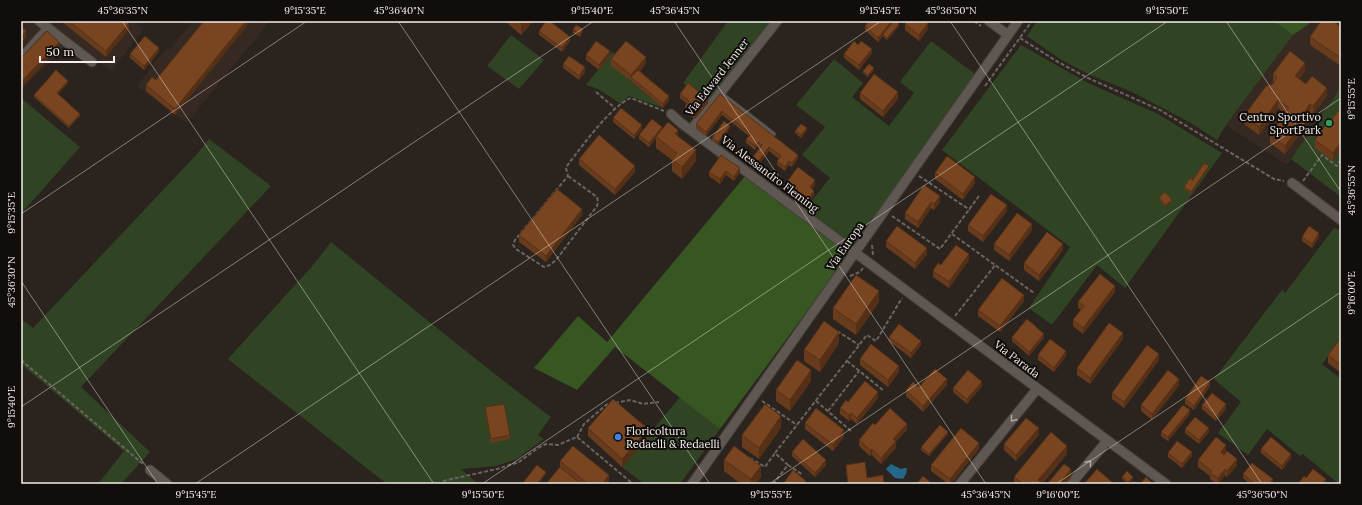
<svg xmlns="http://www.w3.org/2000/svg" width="1362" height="505" viewBox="0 0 1362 505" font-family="Lora,serif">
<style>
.built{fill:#362921}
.green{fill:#304424}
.forest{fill:#375621}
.water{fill:#23678b}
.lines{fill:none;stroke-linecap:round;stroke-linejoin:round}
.service-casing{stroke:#443e3a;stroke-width:6}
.minor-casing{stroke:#443e3a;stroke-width:11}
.path{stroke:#6a635f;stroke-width:2;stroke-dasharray:4 2;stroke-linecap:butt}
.service{stroke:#5f5752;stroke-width:4.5}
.minor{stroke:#5f5752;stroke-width:9}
.wall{fill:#683b1c}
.shaded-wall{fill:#553016}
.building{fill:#794520;stroke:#553016}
.oneway{stroke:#aaa39f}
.ticks{fill:none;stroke:#f4efec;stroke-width:1;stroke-opacity:0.45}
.leisure-dot{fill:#2e9e5b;stroke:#100d0b;stroke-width:1.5}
.shop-dot{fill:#3f7fe0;stroke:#100d0b;stroke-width:1.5}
.labels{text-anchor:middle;stroke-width:4;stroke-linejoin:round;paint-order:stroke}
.street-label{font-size:11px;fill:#f4efec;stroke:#100d0b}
.poi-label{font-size:11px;fill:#f4efec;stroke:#100d0b;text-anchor:end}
.neatline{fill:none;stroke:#f4efec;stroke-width:1.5}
.ticks-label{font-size:10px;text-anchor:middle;fill:#f4efec}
</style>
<rect width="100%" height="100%" fill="#2a231e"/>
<!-- built -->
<g class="built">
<path d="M21 21H30L64 48 21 90Z"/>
<path d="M47 21H134L144 29 111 71Z"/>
<path d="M193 21H270L187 123 137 86 166 48 170 49Z"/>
<path d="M1310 21H1337L1341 24V87L1287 165 1226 125 1293 35 1309 24Z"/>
</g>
<!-- green -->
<g class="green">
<path d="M728 21H772L708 103 683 83Z"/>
<path d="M1037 21H1273L1293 35 1226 125 1217 140 1191 123 1130 91 1090 75 1060 59 1027 36Z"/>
<path d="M511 35 544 60 519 89 487 66Z"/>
<path d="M931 41 975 74 876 215 854 247 805 209 830 178 802 155 825 127 796 105 834 59 863 83 852 97 889 126 914 93 900 82Z"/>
<path d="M1021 45 1086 82 1158 114 1222 153 1125 288 1097 265 1052 325 1029 308 1070 247 942 150Z"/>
<path d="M612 52 618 56 631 81 663 108 629 96 621 104 598 89 586 85Z"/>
<path d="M1341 87V197L1291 159Z"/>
<path d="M21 98 80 147 21 214Z"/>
<path d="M209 139 271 186 81 387 150 452 121 484H98L124 451 21 364V319L33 328 197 154Z"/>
<path d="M1334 228 1341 230V340L1322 364 1341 379V484H1339L1303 454 1300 456 1267 429 1248 455 1218 433 1241 402 1214 379 1282 290 1285 293Z"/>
<path d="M331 242C404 301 476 361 551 417L538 435 544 439 517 459 496 466 461 469 478 484H387L228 359 314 264Z"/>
<path d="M680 397 720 429 680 484H644L622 467Z"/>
</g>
<!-- forest -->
<g class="forest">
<path d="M1273 21H1310L1309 24 1293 35Z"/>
<path d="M746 175 850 253 720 429 615 347 577 390 534 368 578 316 607 342Z"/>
</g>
<!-- water -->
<path class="water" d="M891 464 901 469 904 468H907L906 474 903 479 895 478 886 469Z"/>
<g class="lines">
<!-- service casing -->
<g class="service-casing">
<g id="service">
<path d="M21 55 46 27"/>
<path d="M720 93 773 134"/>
</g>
</g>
<!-- minor casing -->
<g class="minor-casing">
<g id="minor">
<path d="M39 21 92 62"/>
<path d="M989 21 1008 35"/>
<path d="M671 114 681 123 1166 484"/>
<path d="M691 130 777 21"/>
<path d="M1292 183 1341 220"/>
<path d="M150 470 167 484"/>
<path d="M692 484 1018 21"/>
<path d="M960 484 1037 389"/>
<path d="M1071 484 1107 441"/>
</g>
</g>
<!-- path -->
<g class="path">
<path d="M974 21 981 26"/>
<path d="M1020 38 1058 62 1088 78 1160 110 1274 179 1284 181"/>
<path d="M985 86 1032 21"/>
<path d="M596 92 615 108"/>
<path d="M568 176 597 197 598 202 597 206 556 260 550 265 544 267 516 249 513 245 515 240 568 176 566 168 569 163C584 144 610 107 631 98L664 111"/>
<path d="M919 176 970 210"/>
<path d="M1303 181 1322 155 1337 166 1341 159"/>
<path d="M892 216 940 249 979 196"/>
<path d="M952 234 1034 293"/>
<path d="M872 245 873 255"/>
<path d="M850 276 860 272 863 268"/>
<path d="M955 316 996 264"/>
<path d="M837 331 859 345"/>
<path d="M21 360 143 464"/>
<path d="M847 361 884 391"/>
<path d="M762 401 797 425"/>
<path d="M816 401 851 431"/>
<path d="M615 403 630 400 643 404 659 402"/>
<path d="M828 411 859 371"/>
<path d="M577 437 584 424 606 405 611 404"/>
<path d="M750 458 765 467 775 453"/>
<path d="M788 465 803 475"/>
<path d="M443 481 497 469 519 462 538 448 546 444 558 445 577 437 633 484"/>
<path d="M773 484 788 465 775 453 867 335 876 341 902 298"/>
</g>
<!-- service -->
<use href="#service" class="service"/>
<!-- minor -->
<use href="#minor" class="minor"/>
</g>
<!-- wall -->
<g class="wall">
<path d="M61 21H127L129 29 106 57Z"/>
<path d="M204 21 175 115 146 91V85L156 80Z"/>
<path d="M506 21H533L521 35 506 22Z"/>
<path d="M907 21H928L927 22 928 29 919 41 905 30V24Z"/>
<path d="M865 26H899L887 40 883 36 878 42 865 30Z"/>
<path d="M1341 27V66L1310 45V37Z"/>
<path d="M573 30 583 31 580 37 573 33Z"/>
<path d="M539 31 570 41 562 52 539 35Z"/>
<path d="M159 52 144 70 130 58V54Z"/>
<path d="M872 53 859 70 844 58V54Z"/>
<path d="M586 55 610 56 599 70 586 60Z"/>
<path d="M611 59 646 63 640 71 669 100 663 108 631 81 611 66Z"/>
<path d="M563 64 585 72 579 80 563 68Z"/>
<path d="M874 70 868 77 863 73V71Z"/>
<path d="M1305 71 1299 79 1306 84 1327 96 1313 114 1310 113 1305 119V127L1285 154 1270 143V135L1285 113 1278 108 1259 135 1244 124V116L1274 82H1273V74Z"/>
<path d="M68 83 58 94 80 116 69 128 34 97V95Z"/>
<path d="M860 93 898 99 883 117 860 99Z"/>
<path d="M680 94 708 103 695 119 685 110V106L687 104 680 98Z"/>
<path d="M720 94 798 159 792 167 789 165 785 171 777 165V161L779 159 769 151 754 171 749 166V162L760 148 758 146 755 150 746 143V139L749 136 722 115 706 136 696 129V124Z"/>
<path d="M1341 107V150L1333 161 1315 148V140L1328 125Z"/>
<path d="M613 118 642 129 634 139 613 122Z"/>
<path d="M730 128 718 144 712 140V138Z"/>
<path d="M662 130 678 136 696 161 682 179 672 171V160L656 148V138L649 147 639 139V135Z"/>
<path d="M807 130 801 138 795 133V131Z"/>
<path d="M721 155 740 172 734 181 726 175 720 184 709 176V172Z"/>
<path d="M579 159 635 172 615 195 579 165Z"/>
<path d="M1209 168 1191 194 1184 189V187Z"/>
<path d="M935 173 975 183 963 200 935 179Z"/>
<path d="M786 183 815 185 812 189 814 195 805 207 788 193V189L786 187Z"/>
<path d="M940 196V202L934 210 931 208 918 228 905 219V213Z"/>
<path d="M1159 198 1172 202 1166 207 1159 200Z"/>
<path d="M1007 211 983 242 968 231V225Z"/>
<path d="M582 215 546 262 519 242V235Z"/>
<path d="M1032 230 1009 261 994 250V244Z"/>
<path d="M1302 237H1319L1312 248 1302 241Z"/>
<path d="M886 241 927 254 915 269 886 247Z"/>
<path d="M1063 250 1039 281 1024 270V263Z"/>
<path d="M969 260 949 288 933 277V271Z"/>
<path d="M1115 292 1083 334 1073 326V320L1081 310 1078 308V302Z"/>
<path d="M1024 301 1000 332 978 316V310Z"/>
<path d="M879 302 856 335 833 319V308Z"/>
<path d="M889 337 921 345 911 358 889 341Z"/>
<path d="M1012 337 1044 338 1029 356 1012 341Z"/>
<path d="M1341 338V373L1328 363V355Z"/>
<path d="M1123 339 1090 384 1077 375V368Z"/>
<path d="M839 343 820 372 804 361V350Z"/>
<path d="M1038 355 1066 356 1054 372 1038 360Z"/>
<path d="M860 359 899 372 888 387 860 365Z"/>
<path d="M1159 360 1124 408 1112 399V393Z"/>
<path d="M811 381 790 411 776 401V390Z"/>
<path d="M947 385 923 412 906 396V390L919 387Z"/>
<path d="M1179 385 1152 420 1141 411V405Z"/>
<path d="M982 386 967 404 953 392V388Z"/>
<path d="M1210 386 1194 410 1185 404V399Z"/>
<path d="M878 398 857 424 851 419 849 421 840 414V408L848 402Z"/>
<path d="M1202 405 1226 409 1216 421 1202 409Z"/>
<path d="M485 407 510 435V439L491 443 485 411Z"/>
<path d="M1190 414 1168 441 1161 436V432Z"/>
<path d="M805 423 844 437 833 451 805 429Z"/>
<path d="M875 425 907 430 896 441V448L881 464 872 455 870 456 859 446V440Z"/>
<path d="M588 428 648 437 622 467 588 436Z"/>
<path d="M781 428 759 459 742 447V435Z"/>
<path d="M1185 429 1209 432 1199 444 1185 433Z"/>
<path d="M948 434 929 456 921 450V447Z"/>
<path d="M1039 435 1016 461 1004 450V444Z"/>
<path d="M979 449 951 484H948L931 471V465Z"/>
<path d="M1261 449 1291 458 1282 470 1261 453Z"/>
<path d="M1226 451 1224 455 1237 465 1227 477 1225 475 1218 484H1217L1210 479V476L1198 467V460Z"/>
<path d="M792 452 826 465 815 477 792 456Z"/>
<path d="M1168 453 1192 456 1182 468 1168 457Z"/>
<path d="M1067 454 1042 484H1014V477Z"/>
<path d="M724 460 761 477 756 484H741L724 471Z"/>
<path d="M560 461 609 483 608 484H546L560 467Z"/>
<path d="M846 465 867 478 884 484H848L846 471Z"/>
<path d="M1243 474 1273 483 1272 484H1250L1243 478Z"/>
<path d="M1122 477 1133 479 1128 484 1122 479Z"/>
</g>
<!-- shaded-wall -->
<g class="shaded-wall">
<path d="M246 21H251L175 115V109Z"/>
<path d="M523 21H533L521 35V23Z"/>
<path d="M892 21H894L883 34V36L878 42V38Z"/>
<path d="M129 23V29L106 57V51Z"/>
<path d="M928 23V29L919 41V35Z"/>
<path d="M899 24V26L887 40V38Z"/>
<path d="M583 29V31L580 37V34Z"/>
<path d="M26 31V38L21 43V37Z"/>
<path d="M570 37V41L562 52V48Z"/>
<path d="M59 42V48L21 88V82Z"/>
<path d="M159 48V52L144 70V66Z"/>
<path d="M872 49V53L859 70V65Z"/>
<path d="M610 51V56L599 70V65Z"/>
<path d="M646 57V63L633 79 631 77V75Z"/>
<path d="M1305 63V71L1295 84V76Z"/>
<path d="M585 67V72L579 80V76Z"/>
<path d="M874 68V70L868 77V75Z"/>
<path d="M68 81V83L57 95V93Z"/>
<path d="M1327 88V96L1313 114V106Z"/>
<path d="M898 92V99L883 117V111Z"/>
<path d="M669 96V100L663 108V104Z"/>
<path d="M708 99V103L695 119V114Z"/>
<path d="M1278 100V108L1259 135V127Z"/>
<path d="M1310 104V113L1305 119V127L1285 154V146L1305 111Z"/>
<path d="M722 111V115L706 136V132Z"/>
<path d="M80 114V116L69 128V126Z"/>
<path d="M642 125V129L634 139V135Z"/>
<path d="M730 126V128L718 144V142Z"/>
<path d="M662 127V131L649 147V143Z"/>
<path d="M807 128V130L801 138V135Z"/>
<path d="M678 130V141L675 134Z"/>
<path d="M758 142V146L755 150V146Z"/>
<path d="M1341 142V150L1333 161V153Z"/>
<path d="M769 147V151L754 171V167Z"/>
<path d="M696 150V161L682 179V167Z"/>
<path d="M798 155V159L792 167V163Z"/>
<path d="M789 161V165L785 171V167Z"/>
<path d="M635 166V172L615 195V189Z"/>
<path d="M1209 166V168L1191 194V192Z"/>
<path d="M740 168V172L734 181V177Z"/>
<path d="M726 171V175L720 184V179Z"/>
<path d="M975 177V183L963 200V194Z"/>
<path d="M815 180V185L810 191V187Z"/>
<path d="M814 191V195L805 207V203Z"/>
<path d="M940 196V202L934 210V204Z"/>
<path d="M1172 200V202L1166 207V205Z"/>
<path d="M931 202V208L918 228V222Z"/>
<path d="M1007 205V211L983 242V236Z"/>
<path d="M582 209V215L546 262V256Z"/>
<path d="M1032 224V230L1009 261V255Z"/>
<path d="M1319 233V237L1312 248V244Z"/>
<path d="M1063 244V250L1039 281V275Z"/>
<path d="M927 248V254L915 269V263Z"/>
<path d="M969 254V260L949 288V282Z"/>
<path d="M1115 286V292L1083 334V328Z"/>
<path d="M879 291V302L856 335V324Z"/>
<path d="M1024 295V301L1000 332V326Z"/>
<path d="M839 332V343L820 372V360Z"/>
<path d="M1123 333V339L1090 384V378Z"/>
<path d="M1044 334V338L1029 356V352Z"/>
<path d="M921 341V345L911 358V353Z"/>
<path d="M1066 351V356L1054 372V368Z"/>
<path d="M1159 354V360L1124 408V402Z"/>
<path d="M899 366V372L888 387V380Z"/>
<path d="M811 370V381L790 411V400Z"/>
<path d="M947 379V385L923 412V406Z"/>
<path d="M1179 379V385L1152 420V414Z"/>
<path d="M982 382V386L967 404V399Z"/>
<path d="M1210 382V386L1194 410V406Z"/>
<path d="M878 392V398L857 424V418Z"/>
<path d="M1226 404V409L1216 421V417Z"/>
<path d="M1190 410V414L1168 441V437Z"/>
<path d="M851 413V419L849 421V415Z"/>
<path d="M781 416V428L759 459V448Z"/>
<path d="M907 424V430L893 445V439Z"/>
<path d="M1039 428V435L1016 461V455Z"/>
<path d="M1209 428V432L1199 444V440Z"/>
<path d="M648 429V437L622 467V459Z"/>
<path d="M844 430V437L833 451V445Z"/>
<path d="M948 432V434L929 456V454Z"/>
<path d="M896 441V448L881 464V458Z"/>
<path d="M979 443V449L951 484H950V479Z"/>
<path d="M1226 445V451L1221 458V452Z"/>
<path d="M1067 446V454L1041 484 1038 480Z"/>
<path d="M872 449V455L870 456V450Z"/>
<path d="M1192 452V456L1182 468V464Z"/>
<path d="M1291 454V458L1282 470V466Z"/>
<path d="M1237 459V465L1227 477V471Z"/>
<path d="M826 460V465L815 477V473Z"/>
<path d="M761 466V477L756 484H751V479Z"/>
<path d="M1071 469V478L1065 484H1059Z"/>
<path d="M1225 469V475L1218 484V478Z"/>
<path d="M546 472V474L539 484H537Z"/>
<path d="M609 475V483L608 484H602Z"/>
<path d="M1133 477V479L1128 484V482Z"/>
<path d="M1273 479V483L1272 484H1269Z"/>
<path d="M1326 479V483L1325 484H1321Z"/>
</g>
<!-- building -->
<g class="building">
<path d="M69 21H127L129 23 106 51Z"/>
<path d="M204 21H246L175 109 146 85 152 77 156 80Z"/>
<path d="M518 21H523L521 23Z"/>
<path d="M546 21H550L570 37 562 48 539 31Z"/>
<path d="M869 21H892L878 38 865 26Z"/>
<path d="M894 21H896L899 24 887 38 883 34Z"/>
<path d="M907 21H926L928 23 919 35 905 24Z"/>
<path d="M1321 21H1333L1341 27V58L1310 37Z"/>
<path d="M576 25 583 29 580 34 573 30Z"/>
<path d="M21 27 26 31 21 37Z"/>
<path d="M47 31 59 42 21 82V58Z"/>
<path d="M145 36 159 48 144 66 130 54Z"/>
<path d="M596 41 610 51 599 65 586 55Z"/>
<path d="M626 41 646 57 631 75 611 59Z"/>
<path d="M854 41 858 45 861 41 872 49 859 65 844 54Z"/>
<path d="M1290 51 1305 63 1295 76 1306 84 1312 76 1327 88 1313 106 1310 104 1305 111V119L1285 146 1270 135 1289 108 1278 100 1259 127 1244 116 1266 86 1273 84 1277 77 1273 74Z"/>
<path d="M569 56 585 67 579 76 563 64Z"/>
<path d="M869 64 874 68 868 75 863 71Z"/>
<path d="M56 70 68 81 57 93 80 114 69 126 34 95Z"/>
<path d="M638 70 669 96 663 104 631 77Z"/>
<path d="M874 74 898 92 883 111 860 93Z"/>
<path d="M688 83 708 99 695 114 685 106 689 101 680 94Z"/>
<path d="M720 94 798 155 792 163 789 161 785 167 777 161 781 156 769 147 754 167 749 162 762 145 758 142 755 146 746 139 751 134 722 111 706 132 696 124Z"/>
<path d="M1341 107V142L1333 153 1315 140 1327 123 1328 125Z"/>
<path d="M621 108 642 125 634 135 613 118Z"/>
<path d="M652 119 662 127 649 143 639 135Z"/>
<path d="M724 121 730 126 718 142 712 138Z"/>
<path d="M668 122 678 130 675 134 696 150 682 167 672 160 677 153 656 137Z"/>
<path d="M801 124 807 128 801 135 795 131Z"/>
<path d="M599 135 635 166 615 189 579 159Z"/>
<path d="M721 155 740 168 734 177 726 171 720 179 709 172Z"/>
<path d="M947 156 975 177 963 194 935 173Z"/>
<path d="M1204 163 1209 166 1191 192 1184 187 1190 178 1193 180Z"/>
<path d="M798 167 815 180 810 187 814 191 805 203 788 189 790 186 786 183Z"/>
<path d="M924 185 940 196 934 204 931 202 918 222 905 213Z"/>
<path d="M557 189 582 209 546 256 519 235Z"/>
<path d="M1165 192 1172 200 1166 205 1159 198Z"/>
<path d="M991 194 1007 205 983 236 968 225Z"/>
<path d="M1017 213 1032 224 1009 255 994 244Z"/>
<path d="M897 226 927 248 915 263 886 241Z"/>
<path d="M1309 226 1319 233 1312 244 1302 237Z"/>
<path d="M1047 232 1063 244 1039 275 1024 263Z"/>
<path d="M956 245 969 254 949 282 933 271 938 263 941 265Z"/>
<path d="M1100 274 1115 286 1083 328 1073 320 1084 306 1078 302Z"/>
<path d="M856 275 879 291 856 324 833 308Z"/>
<path d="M1002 278 1024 295 1000 326 978 310Z"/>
<path d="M1027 319 1044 334 1029 352 1012 337Z"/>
<path d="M824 321 839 332 820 360 804 350Z"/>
<path d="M1109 323 1123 333 1090 378 1077 368Z"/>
<path d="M899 324 921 341 911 353 889 337Z"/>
<path d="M1341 338V365L1328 355Z"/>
<path d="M1050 339 1066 351 1054 368 1038 355Z"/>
<path d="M871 344 899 366 888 380 860 359Z"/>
<path d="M1147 345 1159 354 1124 402 1112 393Z"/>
<path d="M797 360 811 370 790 400 776 390Z"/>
<path d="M935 369 947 379 923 406 906 390 913 382 919 387Z"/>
<path d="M968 370 982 382 967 399 953 388Z"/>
<path d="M1168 370 1179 379 1152 414 1141 405Z"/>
<path d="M1201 376 1210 382 1194 406 1185 399Z"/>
<path d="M865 381 878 392 857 418 851 413 849 415 840 408 846 400 848 402Z"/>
<path d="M1212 393 1226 404 1216 417 1202 405Z"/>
<path d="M613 399 648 429 622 459 588 428Z"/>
<path d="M504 404 510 435 491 439 485 407Z"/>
<path d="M765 404 781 416 759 448 742 435Z"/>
<path d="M1183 405 1190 410 1168 437 1161 432Z"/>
<path d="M816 408 844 430 833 445 805 423Z"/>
<path d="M890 408 907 424 893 439 896 441 881 458 872 449 870 450 859 440 873 423 875 425Z"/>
<path d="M1195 417 1209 428 1199 440 1185 429Z"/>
<path d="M1026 418 1039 428 1016 455 1004 444Z"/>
<path d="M940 425 948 432 929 454 921 447Z"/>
<path d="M961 428 979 443 950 479 931 465Z"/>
<path d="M1051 432 1067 446 1038 480 1042 484H1023L1014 477Z"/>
<path d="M1216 437 1226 445 1221 452 1224 455 1227 451 1237 459 1227 471 1225 469 1218 478 1210 473 1212 471 1198 460Z"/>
<path d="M1271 437 1291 454 1282 466 1261 449Z"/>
<path d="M803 439 826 460 815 473 792 452Z"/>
<path d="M1177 441 1192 452 1182 464 1168 453Z"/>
<path d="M573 446 609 475 602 484H588L560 461Z"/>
<path d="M734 446 761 466 751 479 724 460Z"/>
<path d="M865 462 867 478 883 475 884 484H848L846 465Z"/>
<path d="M1252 463 1273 479 1269 484H1255L1243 474Z"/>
<path d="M1064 464 1071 469 1059 484H1047Z"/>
<path d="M537 465 546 472 537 484H522Z"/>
<path d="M560 467 581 484H546Z"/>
<path d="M1097 469 1114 484H1084Z"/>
<path d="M1313 469 1326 479 1321 484H1298L1304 476 1306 478Z"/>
<path d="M793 470 806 481 803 484H783Z"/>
<path d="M1127 471 1133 477 1128 482 1122 477Z"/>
<path d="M923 476 932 484H917Z"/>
<path d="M1146 477 1153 484H1140Z"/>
<path d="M1134 481 1137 484H1132Z"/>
</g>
<!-- one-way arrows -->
<defs><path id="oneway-chevron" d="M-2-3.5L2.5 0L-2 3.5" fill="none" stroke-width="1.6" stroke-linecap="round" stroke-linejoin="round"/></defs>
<g class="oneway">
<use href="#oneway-chevron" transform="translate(1013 419) rotate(129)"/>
<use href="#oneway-chevron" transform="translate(1089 463) rotate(-50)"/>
</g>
<!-- ticks -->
<path class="ticks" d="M122 21 434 484M398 21 710 484M674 21 986 484M950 21 1262 484M1226 21 1341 192M21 214 307 21M21 281 158 484M21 407 594 21M195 484 881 21M482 484 1168 21M769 484 1341 98M1056 484 1341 292"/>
<!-- markers -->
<circle class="leisure-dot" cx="1329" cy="123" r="4"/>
<circle class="shop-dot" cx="618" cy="437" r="4"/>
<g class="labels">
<!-- street labels -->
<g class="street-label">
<text transform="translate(717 77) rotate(-52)" y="4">Via Edward Jenner</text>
<text transform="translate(770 174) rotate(37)" y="4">Via Alessandro Fleming</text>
<text transform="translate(845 246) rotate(-55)" y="4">Via Europa</text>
<text transform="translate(1017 359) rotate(37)" y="4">Via Parada</text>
</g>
<!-- poi labels -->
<g class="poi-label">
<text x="1321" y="121">Centro Sportivo<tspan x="1321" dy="13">SportPark</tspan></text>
<text x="626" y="435" text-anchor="start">Floricoltura<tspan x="626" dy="13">Redaelli &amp; Redaelli</tspan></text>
</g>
</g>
<!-- border -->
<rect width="1362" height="505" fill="none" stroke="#100d0b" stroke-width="44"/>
<!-- scale -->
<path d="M40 56v6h74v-6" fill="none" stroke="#f4efec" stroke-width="2"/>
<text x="46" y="56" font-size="12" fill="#f4efec" stroke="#100d0b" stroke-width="3" paint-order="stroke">50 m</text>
<rect x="22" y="22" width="1318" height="461" class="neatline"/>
<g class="ticks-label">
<text x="123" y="14">45°36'35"N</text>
<text x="305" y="14">9°15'35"E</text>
<text x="399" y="14">45°36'40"N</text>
<text x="592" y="14">9°15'40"E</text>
<text x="675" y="14">45°36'45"N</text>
<text x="880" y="14">9°15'45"E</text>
<text x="951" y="14">45°36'50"N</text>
<text x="1167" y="14">9°15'50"E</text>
<text transform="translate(1351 99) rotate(-90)" y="4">9°15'55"E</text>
<text transform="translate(1351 190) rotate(-90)" y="4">45°36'55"N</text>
<text transform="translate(11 213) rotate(-90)" y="4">9°15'35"E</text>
<text transform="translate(11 282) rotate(-90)" y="4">45°36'30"N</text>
<text transform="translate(1351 293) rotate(-90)" y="4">9°16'00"E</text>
<text transform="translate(11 407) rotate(-90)" y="4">9°15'40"E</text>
<text x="196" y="498">9°15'45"E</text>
<text x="483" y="498">9°15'50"E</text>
<text x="771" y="498">9°15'55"E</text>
<text x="986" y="498">45°36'45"N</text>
<text x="1058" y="498">9°16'00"E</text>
<text x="1262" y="498">45°36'50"N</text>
</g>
</svg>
